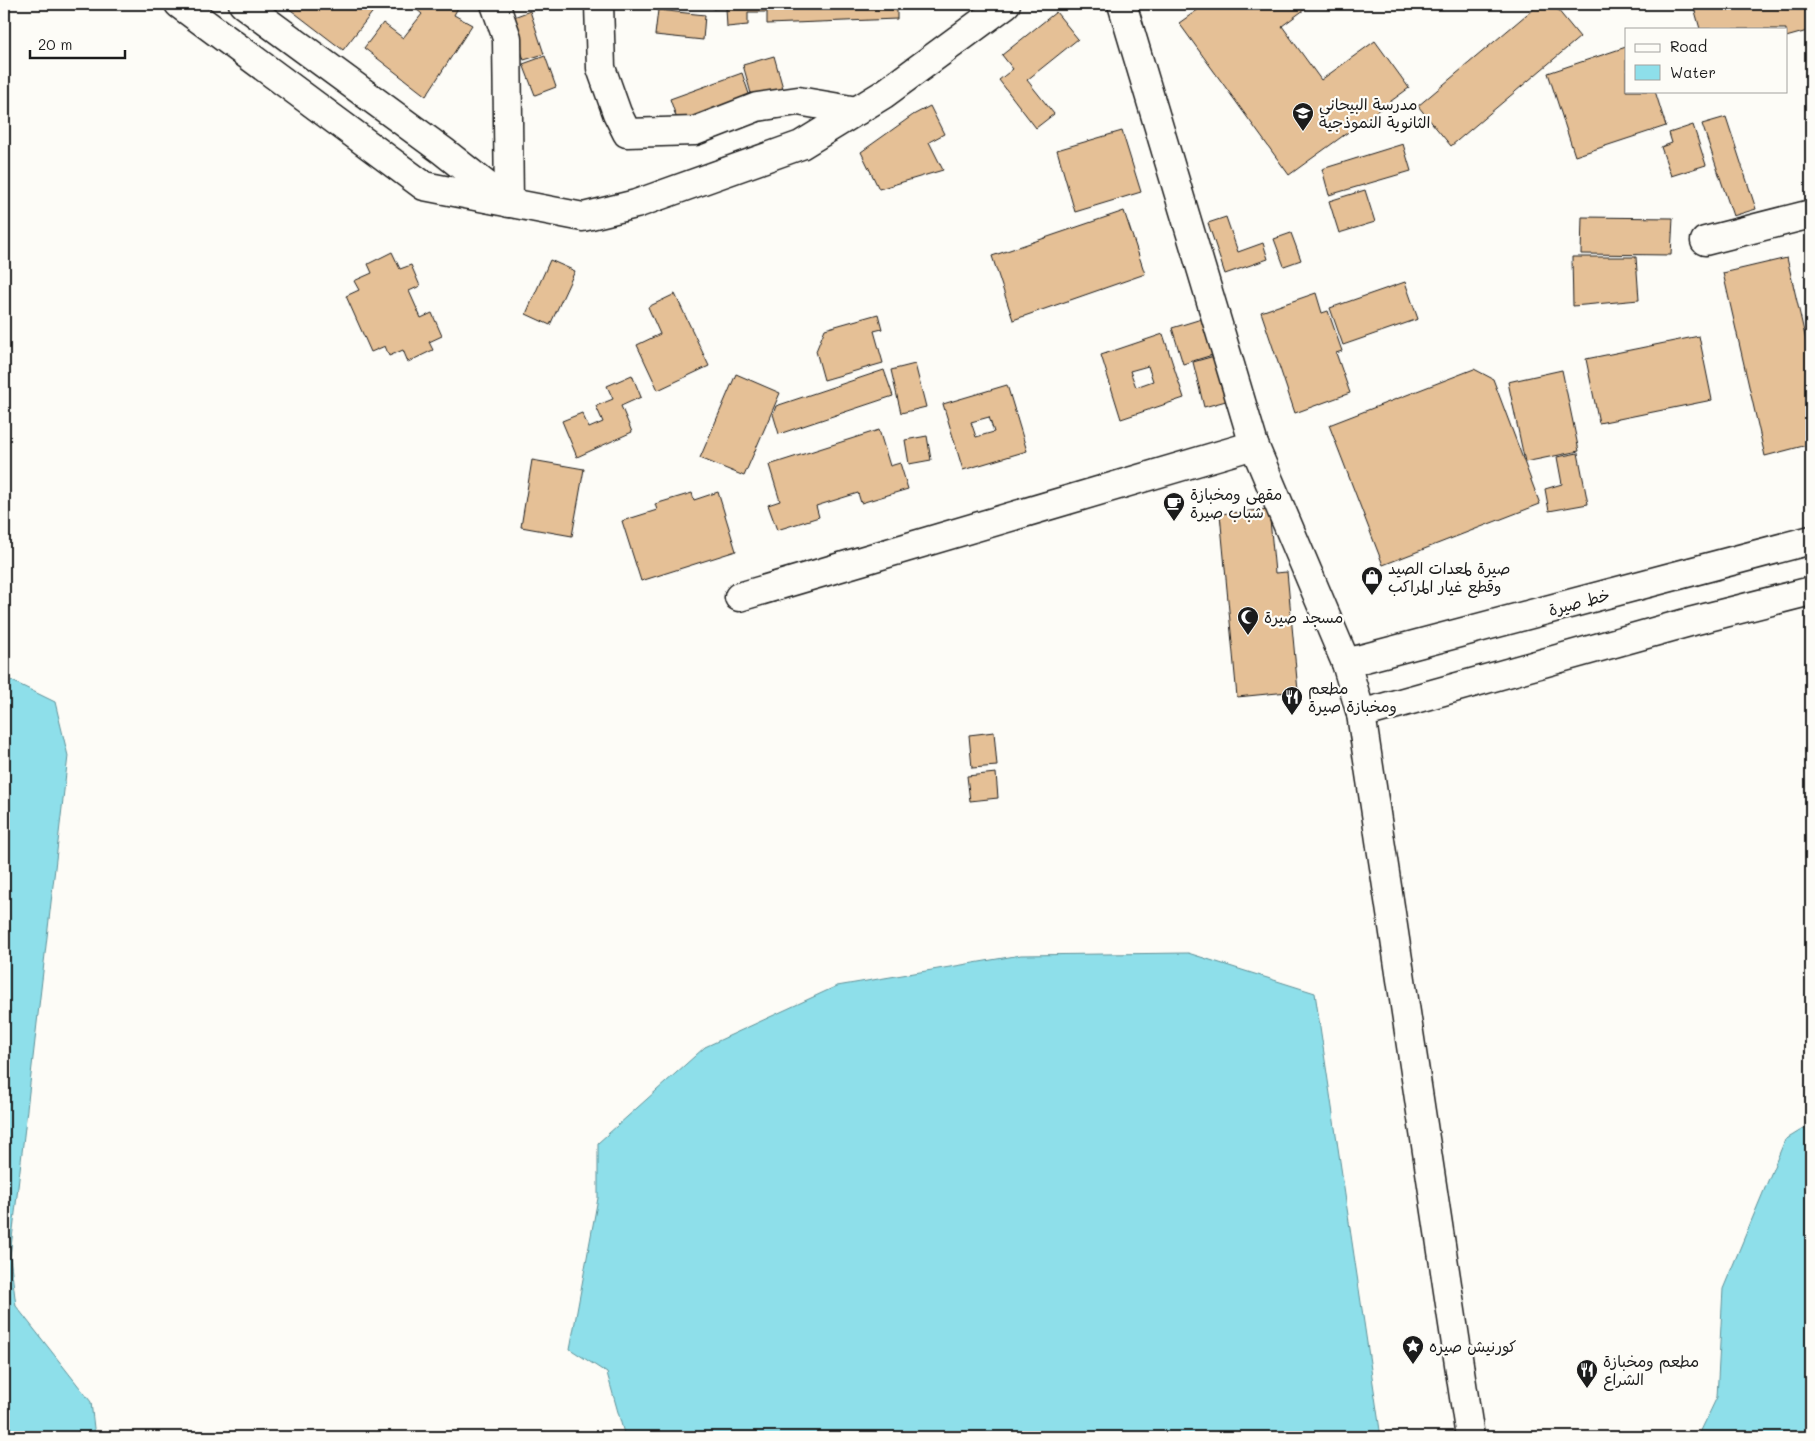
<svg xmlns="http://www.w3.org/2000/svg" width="1815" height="1441" viewBox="0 0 1815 1441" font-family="Mali,'Playpen Sans Arabic',sans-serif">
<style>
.water{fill:#8edfea;stroke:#609198}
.building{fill:#e5c096;stroke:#1c1c1c;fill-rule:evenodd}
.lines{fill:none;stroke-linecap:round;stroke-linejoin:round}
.minor-casing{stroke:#1c1c1c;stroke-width:31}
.tertiary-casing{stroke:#1c1c1c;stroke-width:31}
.minor{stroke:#fdfcf7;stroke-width:28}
.tertiary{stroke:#fdfcf7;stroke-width:28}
.labels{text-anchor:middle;stroke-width:4.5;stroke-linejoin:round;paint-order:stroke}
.poi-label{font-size:16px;fill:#1c1c1c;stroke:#fdfcf7;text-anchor:start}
.street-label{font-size:16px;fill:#1c1c1c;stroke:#fdfcf7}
</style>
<rect width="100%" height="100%" fill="#fdfcf7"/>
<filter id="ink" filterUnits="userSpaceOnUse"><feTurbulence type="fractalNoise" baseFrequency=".02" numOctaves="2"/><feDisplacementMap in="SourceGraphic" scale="10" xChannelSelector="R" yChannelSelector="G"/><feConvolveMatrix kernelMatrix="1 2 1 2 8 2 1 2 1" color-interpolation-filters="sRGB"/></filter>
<g filter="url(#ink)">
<!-- water -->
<g class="water">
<path d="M4 677 55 702 68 756 10 1256 16 1306 91 1402 95 1437H4Z"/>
<path d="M1188 953 1315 993 1381 1437H625L607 1373 570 1349 598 1198V1143L705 1047 837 986 1021 955Z"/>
<path d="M1811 1124V1437H1698L1717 1397 1723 1289 1785 1140Z"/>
</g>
<!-- building -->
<g class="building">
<path d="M283 4H376L378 5 343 50Z"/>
<path d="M410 4H433L440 8 443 4H460L454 15 472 25 426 96 364 48 383 23 403 38 422 14Z"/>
<path d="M713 4H897V19L767 24V12H748V25L727 27 726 8 713 9Z"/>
<path d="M1206 4H1312L1282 26 1321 80 1375 41 1409 88 1289 175 1179 23Z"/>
<path d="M1539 4H1553L1580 37 1451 146 1418 106Z"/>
<path d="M1693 4H1804L1811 30 1786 37V29H1700Z"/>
<path d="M658 10 705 15 703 40 655 35Z"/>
<path d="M530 11 544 54 524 60 511 18Z"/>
<path d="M1056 12 1078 39 1027 80 1054 114 1036 128 999 80 1013 69 1002 55Z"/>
<path d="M1626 47V91H1655L1666 126 1575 156 1548 73Z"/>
<path d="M545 56 556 87 535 95 523 64Z"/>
<path d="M774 56 790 113 759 122 743 65Z"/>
<path d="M742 73 751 100 679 125 670 99Z"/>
<path d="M930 106 944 134 929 142 943 170 879 189 861 152 913 115Z"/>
<path d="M1726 117 1756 209 1733 216 1702 124Z"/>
<path d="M1693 125 1706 165 1671 176 1661 147 1672 143 1669 133Z"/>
<path d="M1122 131 1141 192 1075 212 1057 150Z"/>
<path d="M1403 144 1411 171 1329 195 1322 169Z"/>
<path d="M1365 190 1375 222 1339 233 1329 201Z"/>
<path d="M1124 211 1145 274 1013 320 992 256Z"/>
<path d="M1226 217 1238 252 1263 243 1268 259 1225 274 1208 223Z"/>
<path d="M1582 217 1673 218 1671 255 1581 254Z"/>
<path d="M1291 233 1301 260 1284 266 1274 239Z"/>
<path d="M392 252 400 269 411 265 420 286 409 291 421 318 432 313 442 336 429 342 433 350 408 362 403 350 389 356 385 346 371 352 346 296 359 290 354 281 372 273 368 264Z"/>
<path d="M1572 257H1636L1639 300 1573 306Z"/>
<path d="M1787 258 1811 362V444L1765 456 1723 273Z"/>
<path d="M550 260 575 271 550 325 526 314Z"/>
<path d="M1405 282 1418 319 1343 345 1330 308Z"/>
<path d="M1316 293 1322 313 1328 311 1342 351 1336 353 1350 393 1295 413 1261 312Z"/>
<path d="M675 294 709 366 658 390 637 345 660 334 648 307Z"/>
<path d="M878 314 882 329 874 331 883 363 824 380 816 351 825 329Z"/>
<path d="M1208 317 1219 353 1183 364 1172 328Z"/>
<path d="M1163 334 1184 398 1121 419 1101 355ZM1148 366 1153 381 1136 387 1130 371Z"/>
<path d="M1699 336 1712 400 1599 423 1586 359Z"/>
<path d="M1225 353 1237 398 1204 407 1193 362Z"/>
<path d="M915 364 926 407 901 413 891 370Z"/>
<path d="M1474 369 1493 379 1540 504 1383 565 1329 425Z"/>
<path d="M884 370 893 396 779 434 773 414 776 406Z"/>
<path d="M1562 370 1579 451 1525 462 1508 382Z"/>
<path d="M736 374 780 393 744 476 700 458Z"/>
<path d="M632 375 641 397 621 406 632 432 577 457 562 421 582 413 589 428 603 422 596 406 613 399 607 386Z"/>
<path d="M1007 385 1027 451 963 470 943 404ZM989 417 994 432 976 437 971 422Z"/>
<path d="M879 430 890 466 900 463 908 489 861 503 858 493 816 506 819 517 777 530 768 505 780 501 769 465Z"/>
<path d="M927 436 931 460 909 464 905 440Z"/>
<path d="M1578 453 1588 504 1549 511 1545 489 1562 484 1557 457Z"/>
<path d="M532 460 584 469 572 536 521 527Z"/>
<path d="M718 492 736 551 641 581 622 521 657 510 655 504 692 493 694 500Z"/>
<path d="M1269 509 1275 573 1287 572 1298 691 1237 697 1220 514Z"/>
<path d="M994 732 997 766 972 768 969 735Z"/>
<path d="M996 773 998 798 970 801 967 776Z"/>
</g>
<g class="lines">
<!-- minor casing -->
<g class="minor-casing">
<g id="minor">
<path d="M495 4 507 38 509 203"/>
<path d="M599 4 601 68 617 113 627 133 695 131 757 107 798 101 857 111"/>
<path d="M1705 241 1811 214"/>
<path d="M739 597 1254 445"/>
<path d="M1361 714 1470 1437"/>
</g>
</g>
<!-- tertiary casing -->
<g class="tertiary-casing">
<g id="tertiary">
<path d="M179 4 424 186 583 217 636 204 801 145 884 94 1006 4"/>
<path d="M243 4 443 151 506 201"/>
<path d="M1122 4 1254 445 1346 663 1361 714 1693 621 1811 591"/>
<path d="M1346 663 1811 540"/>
</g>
</g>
<!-- minor -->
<use href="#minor" class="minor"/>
<!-- tertiary -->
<use href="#tertiary" class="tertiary"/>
</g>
</g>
<!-- icons -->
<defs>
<g id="school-pin" transform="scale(1.125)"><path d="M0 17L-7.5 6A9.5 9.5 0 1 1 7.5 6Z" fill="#1c1c1c" stroke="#fdfcf7"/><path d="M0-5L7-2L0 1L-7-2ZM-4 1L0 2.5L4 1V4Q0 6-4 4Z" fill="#fff"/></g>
<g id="cafe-pin" transform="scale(1.125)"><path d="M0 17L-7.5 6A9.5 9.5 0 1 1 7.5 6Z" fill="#1c1c1c" stroke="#fdfcf7"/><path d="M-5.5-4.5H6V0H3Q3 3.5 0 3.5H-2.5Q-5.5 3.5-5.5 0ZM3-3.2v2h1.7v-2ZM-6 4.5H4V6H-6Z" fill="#fff"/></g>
<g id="shop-pin" transform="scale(1.125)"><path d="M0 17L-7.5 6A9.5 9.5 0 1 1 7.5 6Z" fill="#1c1c1c" stroke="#fdfcf7"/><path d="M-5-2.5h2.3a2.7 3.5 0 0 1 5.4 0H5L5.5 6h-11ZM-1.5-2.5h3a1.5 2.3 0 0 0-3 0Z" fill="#fff"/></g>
<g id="mosque-pin" transform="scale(1.125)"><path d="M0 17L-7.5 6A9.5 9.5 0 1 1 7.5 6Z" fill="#1c1c1c" stroke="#fdfcf7"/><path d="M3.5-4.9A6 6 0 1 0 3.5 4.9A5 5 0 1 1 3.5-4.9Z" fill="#fff"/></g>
<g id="restaurant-pin" transform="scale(1.125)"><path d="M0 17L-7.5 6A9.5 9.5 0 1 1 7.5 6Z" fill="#1c1c1c" stroke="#fdfcf7"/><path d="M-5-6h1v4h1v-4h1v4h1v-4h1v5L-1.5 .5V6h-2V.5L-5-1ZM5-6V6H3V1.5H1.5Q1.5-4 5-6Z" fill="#fff"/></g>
<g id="sight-pin" transform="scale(1.125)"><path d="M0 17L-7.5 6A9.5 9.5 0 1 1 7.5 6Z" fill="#1c1c1c" stroke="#fdfcf7"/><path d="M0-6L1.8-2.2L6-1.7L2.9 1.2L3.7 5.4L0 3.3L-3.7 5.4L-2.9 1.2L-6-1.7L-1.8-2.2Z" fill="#fff"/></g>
</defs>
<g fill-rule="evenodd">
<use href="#school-pin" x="1303" y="113"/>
<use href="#cafe-pin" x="1174" y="503"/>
<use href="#shop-pin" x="1372" y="577"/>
<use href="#mosque-pin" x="1248" y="617"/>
<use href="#restaurant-pin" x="1292" y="697"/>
<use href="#sight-pin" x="1413" y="1346"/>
<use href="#restaurant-pin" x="1587" y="1370"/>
</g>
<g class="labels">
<!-- poi labels -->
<g class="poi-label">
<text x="1319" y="110">مدرسة البيحاني<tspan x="1319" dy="18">الثانوية النموذجية</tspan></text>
<text x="1190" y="500">مقهى ومخبازة<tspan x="1190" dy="18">شباب صيرة</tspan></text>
<text x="1388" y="574">صيرة لمعدات الصيد<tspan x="1388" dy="18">وقطع غيار المراكب</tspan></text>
<text x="1264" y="623">مسجد صيرة</text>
<text x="1308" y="694">مطعم<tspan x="1308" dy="18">ومخبازة صيرة</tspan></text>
<text x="1429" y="1352">كورنيش صيره</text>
<text x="1603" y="1367">مطعم ومخبازة<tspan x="1603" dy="18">الشراع</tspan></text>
</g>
<!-- street labels -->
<g class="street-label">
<text transform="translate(1579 602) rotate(-15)" y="6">خط صيرة</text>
</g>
</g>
<!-- margin -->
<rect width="1815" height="1441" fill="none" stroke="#fdfcf7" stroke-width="20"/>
<rect x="10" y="10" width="1795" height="1421" fill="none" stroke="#1c1c1c" stroke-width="2" filter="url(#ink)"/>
<!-- legend -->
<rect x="1625" y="28" width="162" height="65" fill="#fdfcf7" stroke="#a3a29f"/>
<rect x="1635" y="44" width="25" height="8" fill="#fdfcf7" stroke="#a3a29f"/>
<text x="1670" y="52" font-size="15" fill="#1c1c1c">Road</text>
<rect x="1635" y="65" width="25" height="15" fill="#8edfea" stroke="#a3a29f"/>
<text x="1670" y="78" font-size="15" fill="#1c1c1c">Water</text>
<!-- scale -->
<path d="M30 50v8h95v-8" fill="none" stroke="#1c1c1c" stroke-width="2.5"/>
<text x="38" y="50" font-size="15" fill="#1c1c1c" stroke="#fdfcf7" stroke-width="4" paint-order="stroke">20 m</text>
</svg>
